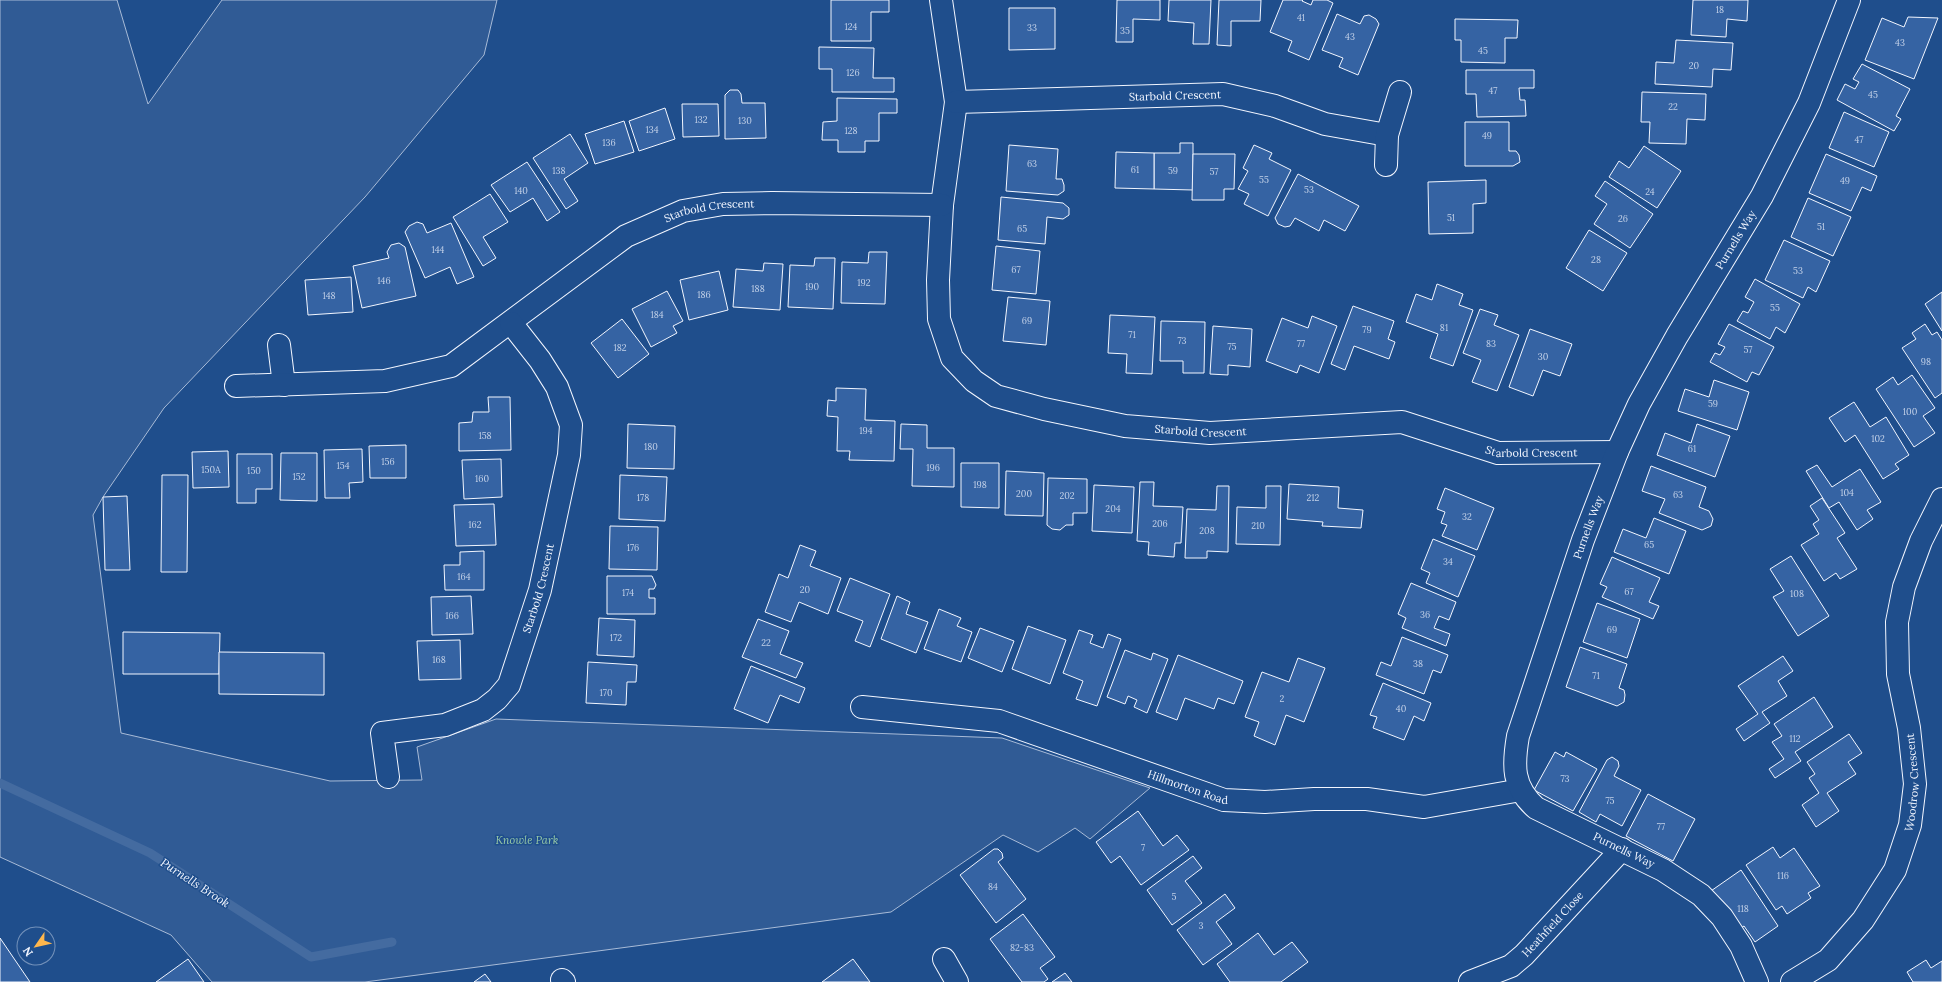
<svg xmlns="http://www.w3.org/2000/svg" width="1942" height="982" viewBox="0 0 1942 982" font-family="Lora,serif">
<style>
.green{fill:#305b95;stroke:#a8bbd7}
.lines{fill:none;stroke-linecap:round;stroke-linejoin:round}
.stream{stroke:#446ba0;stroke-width:9}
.building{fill:#3563a3;stroke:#f2f6ff}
.minor-casing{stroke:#f2f6ff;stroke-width:24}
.minor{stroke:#1f4e8c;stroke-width:22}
.labels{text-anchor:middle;stroke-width:3;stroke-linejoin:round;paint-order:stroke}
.number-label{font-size:9px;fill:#c3d1e8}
.street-label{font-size:11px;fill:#f2f6ff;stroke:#1f4e8c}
.park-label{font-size:11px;font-style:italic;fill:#97c8a6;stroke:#1f4e8c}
.water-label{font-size:12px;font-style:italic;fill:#f2f6ff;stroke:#1f4e8c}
</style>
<rect width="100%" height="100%" fill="#1f4e8c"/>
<!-- green -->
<path class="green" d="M0 0H117L148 104 222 0H497L484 55 365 197 164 408 103 497 93 515 121 733 330 781 422 780 417 747 496 719 1002 738 1150 788 1090 839 1075 828 1038 852 1003 835 891 912 365 982H212L171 935 0 857Z"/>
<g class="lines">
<!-- stream -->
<path class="stream" d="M0 783 150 853 311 957 392 942"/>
</g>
<!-- building -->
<g class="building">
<path d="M831 0H889V12H871V41H831Z"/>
<path d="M1117 0H1160V20L1133 19V42H1116Z"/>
<path d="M1169 0H1211L1209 44H1193L1194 23 1168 21Z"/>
<path d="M1219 0H1261L1260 21H1231V46L1217 45Z"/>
<path d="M1283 0H1303L1302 1 1311 5 1313 0H1327L1333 3 1309 60 1288 51 1292 41 1270 32Z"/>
<path d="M1693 0H1748L1747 21 1727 19 1726 37 1691 35Z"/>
<path d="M1009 8H1055V49L1009 50Z"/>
<path d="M1337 14 1360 24 1364 16 1369 15 1376 19 1379 24 1358 75 1339 67 1343 58 1322 50Z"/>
<path d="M1908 17 1938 18 1914 79 1865 60 1882 18 1904 27Z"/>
<path d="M1455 19 1518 20 1517 38H1505V63L1461 62V40H1455Z"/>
<path d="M1676 40 1733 43 1731 70 1713 69 1712 87 1655 84 1656 62 1674 63Z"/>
<path d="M819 47 874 48 873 78H894V92H832V69H819Z"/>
<path d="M1862 64 1910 89 1896 116 1901 119 1894 131 1837 100 1845 84 1855 89 1859 82 1853 79Z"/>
<path d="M1466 70H1534V88H1519L1520 100H1525L1526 116 1477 117 1476 94H1466Z"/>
<path d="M730 90H738L741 94 742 103H765L766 138 725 139V95Z"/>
<path d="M1642 92 1706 94 1705 120 1687 119 1686 144 1649 143 1650 122H1641Z"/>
<path d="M837 98 897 99V113H879V141H865V152H838V140H822L823 122 837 121Z"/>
<path d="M682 104H718L719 136 683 137Z"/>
<path d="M665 108 675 139 639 151 629 121Z"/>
<path d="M1844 112 1889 132 1874 167 1829 148Z"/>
<path d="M624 121 634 152 595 164 585 134Z"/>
<path d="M1465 122H1509V151H1516L1519 155 1520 162 1513 166H1465Z"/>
<path d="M570 134 588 163 564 179 578 201 566 209 533 158Z"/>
<path d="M1180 143H1193V190L1154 189V153H1180Z"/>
<path d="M1009 145 1058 149 1056 179H1062L1064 185V191L1058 195 1006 191Z"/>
<path d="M1254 145 1272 153 1269 159 1291 170 1268 216 1244 204 1249 194 1238 189 1248 171 1243 168Z"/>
<path d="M1644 146 1681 171 1657 208 1609 177 1619 161 1629 168Z"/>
<path d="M1116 152 1154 153V189L1115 188Z"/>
<path d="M1193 154H1235L1234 189H1224V200H1192Z"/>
<path d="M1826 154 1877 176 1871 191 1862 187 1851 211 1809 193Z"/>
<path d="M527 162 560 212 547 221 533 198 510 212 491 185Z"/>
<path d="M1298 174 1359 206 1345 231 1324 220 1319 231 1295 218 1290 226 1285 227 1278 224 1275 218Z"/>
<path d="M1486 180V203L1473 204V233L1429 234 1428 182Z"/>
<path d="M1605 181 1653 214 1630 248 1594 224 1607 204 1595 196Z"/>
<path d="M490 194 508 222 483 237 496 258 483 266 453 217Z"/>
<path d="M1001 197 1063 203 1069 208V215L1063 219 1047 217 1045 244 998 240Z"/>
<path d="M1808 198 1851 217 1833 256 1791 237Z"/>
<path d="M417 222 423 224 427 233 451 223 474 277 457 284 450 267 425 278 405 232 409 226Z"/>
<path d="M1589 230 1627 253 1603 291 1566 268Z"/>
<path d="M1784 240 1830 261 1816 292 1808 287 1803 298 1765 280Z"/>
<path d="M399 243 405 247 416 296 362 308 353 266 389 258 387 252 391 245Z"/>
<path d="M996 246 1040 251 1036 294 992 290Z"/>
<path d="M869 252H887L885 304 841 303 842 262 868 263Z"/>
<path d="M815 258H835L833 309 788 307 790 265 814 266Z"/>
<path d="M764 263 783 264 780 310 733 307 736 269 763 271Z"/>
<path d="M719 271 728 310 689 320 680 280Z"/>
<path d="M351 277 353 312 308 315 305 280Z"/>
<path d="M1755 279 1800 304 1785 333 1776 327 1770 339 1737 321 1743 311 1748 313 1754 302 1745 297Z"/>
<path d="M1437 284 1463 294 1459 305 1473 310 1453 366 1430 358 1438 334 1406 322 1416 294 1432 300Z"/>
<path d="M667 291 683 321 673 326 677 333 651 347 632 309Z"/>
<path d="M1942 292V331L1925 304Z"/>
<path d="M1008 297 1050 301 1046 345 1003 341Z"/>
<path d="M1353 306 1394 321 1388 339 1395 342 1389 359 1354 346 1345 370 1331 364Z"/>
<path d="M1480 309 1498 315 1494 325 1519 335 1497 391 1472 382 1481 360 1463 353Z"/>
<path d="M1110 315 1155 317 1152 374 1126 373 1127 354 1108 353Z"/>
<path d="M1312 316 1337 326 1319 373 1300 365 1297 373 1266 361 1282 318 1308 328Z"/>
<path d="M622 319 649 354 618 378 591 343Z"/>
<path d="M1161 321 1205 322 1204 373H1183V361H1160Z"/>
<path d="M1729 324 1774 347 1759 375 1752 372 1747 382 1710 362 1715 353 1720 355 1725 347 1718 344Z"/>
<path d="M1925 324 1932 335 1937 332 1942 340V393L1935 398 1902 348 1916 339 1912 333Z"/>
<path d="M1213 326 1252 329 1250 367 1228 365V375L1210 374Z"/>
<path d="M1530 329 1572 344 1560 376 1543 370 1533 396 1509 387Z"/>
<path d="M1912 375 1935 408 1923 416 1935 433 1914 447 1876 389 1893 377 1898 385Z"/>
<path d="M1714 380 1749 392 1737 430 1678 411 1685 389 1709 397Z"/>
<path d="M836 388 866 389 865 420 895 421 894 461 849 460 850 451H837L838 417 827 416 828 400 836 401Z"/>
<path d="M488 397H510L511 450 459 451V423L472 422 473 412H489Z"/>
<path d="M1854 402 1870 427 1886 417 1909 455 1895 464 1899 469 1883 479 1855 435 1845 442 1829 418Z"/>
<path d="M628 424 675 426 674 469 627 468Z"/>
<path d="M901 424 927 425V448H954V487L912 486 913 449H900Z"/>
<path d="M1697 424 1730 436 1715 477 1657 455 1665 433 1691 443Z"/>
<path d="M406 445V478H370L369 446Z"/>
<path d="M362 449 363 482 349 483 350 498H325L324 450Z"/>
<path d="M228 451 229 487 193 488 192 452Z"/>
<path d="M281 453H317V501L280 500Z"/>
<path d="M237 454H272V489H256V503H237Z"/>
<path d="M501 459 502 497 464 499 462 460Z"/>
<path d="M961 463H999V508L961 507Z"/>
<path d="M1817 465 1832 487 1860 469 1881 502 1867 510 1873 519 1857 530 1839 502 1829 508 1806 471Z"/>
<path d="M1651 466 1706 487 1699 507 1709 511 1713 519 1711 526 1702 530 1659 513 1665 499 1642 491Z"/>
<path d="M1006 471 1044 473 1043 516 1005 515Z"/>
<path d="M162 475H188L187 572H161Z"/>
<path d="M620 475 667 477 665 521 619 519Z"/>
<path d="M1048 478 1087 479V513H1073V525H1066L1060 530 1052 529 1047 525Z"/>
<path d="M1140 482H1154L1153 506 1183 507 1181 543H1175L1174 557 1148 555 1149 542 1137 541Z"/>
<path d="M1289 484 1339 487 1338 508 1363 510 1361 528 1322 526 1323 522 1287 519Z"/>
<path d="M1094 485 1134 487 1132 533 1092 531Z"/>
<path d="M1217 486H1229L1228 552 1207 551V558H1185L1187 509 1216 510Z"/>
<path d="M1266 486H1281L1280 545 1236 544 1237 507 1266 508Z"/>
<path d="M1445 488 1494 508 1477 550 1442 536 1447 525 1441 523 1445 512 1437 509Z"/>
<path d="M127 496 130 570H105L103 497Z"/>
<path d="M1822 498 1845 533 1837 538 1857 569 1840 579 1836 573 1824 581 1801 545 1819 534 1813 524 1819 520 1810 506Z"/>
<path d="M494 504 496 545 456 546 454 505Z"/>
<path d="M1654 518 1686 531 1669 574 1614 552 1623 529 1646 538Z"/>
<path d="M610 526 658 527 657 570 609 569Z"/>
<path d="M1433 539 1475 556 1458 597 1426 583 1430 573 1421 569Z"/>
<path d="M800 545 816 551 810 566 841 578 828 614 799 602 791 622 765 612 779 574 788 578Z"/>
<path d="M484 551V590H445L444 565H460V552Z"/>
<path d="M1791 556 1829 616 1798 636 1773 597 1784 591 1770 569Z"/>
<path d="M1612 557 1660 578 1649 602 1659 606 1653 619 1602 597 1607 587 1600 584Z"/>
<path d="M607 576H652L656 585 654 589H649V598H655V614H607Z"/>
<path d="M850 578 890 594 870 647 855 641 863 621 837 611Z"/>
<path d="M1411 583 1456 602 1449 620 1439 616 1434 628 1450 634 1446 646 1402 628 1406 618 1398 614Z"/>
<path d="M471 596 473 634 432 635 431 597Z"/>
<path d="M897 596 910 602 906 614 928 622 916 653 881 639Z"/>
<path d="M1597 603 1640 619 1627 658 1583 642Z"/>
<path d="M939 609 961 618 957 626 972 632 961 662 924 649Z"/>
<path d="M599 618 635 620 634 657 597 655Z"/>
<path d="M758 619 789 631 780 654 803 663 796 678 742 657Z"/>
<path d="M1028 626 1066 640 1050 684 1012 669Z"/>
<path d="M980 628 1014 641 1002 672 968 658Z"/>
<path d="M1079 630 1093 635 1090 643 1103 648 1108 634 1121 639 1097 706 1076 699 1083 681 1063 673Z"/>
<path d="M123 632 220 633 219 674H123Z"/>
<path d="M1402 637 1448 655 1441 673 1433 670 1424 694 1376 675 1381 662 1391 666Z"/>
<path d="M460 640 461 679 419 680 417 641Z"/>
<path d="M1580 647 1627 664 1619 688 1624 690 1625 695 1624 702 1617 706 1566 687Z"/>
<path d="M1125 650 1151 660 1153 653 1168 659 1147 713 1134 707 1137 700 1128 696 1125 704 1107 697Z"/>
<path d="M219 652 324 653V695L219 694Z"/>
<path d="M1178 655 1243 681 1234 704 1218 698 1214 709 1185 698 1177 720 1156 712Z"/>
<path d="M1783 656 1793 671 1778 681 1787 696 1762 712 1770 723 1744 741 1736 729 1758 714 1738 686Z"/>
<path d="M1298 658 1325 668 1304 722 1286 715 1275 745 1254 736 1259 722 1245 717 1262 672 1289 682Z"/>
<path d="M588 662 637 665 636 682H627L626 705 586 703Z"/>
<path d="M751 666 805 688 799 703 780 695 768 723 734 709Z"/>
<path d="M1383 683 1431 703 1424 721 1414 716 1404 740 1373 728 1377 717 1370 715Z"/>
<path d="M1814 697 1833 727 1795 752 1801 761 1775 778 1769 769 1784 759 1772 742 1782 736 1774 724Z"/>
<path d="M1849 734 1862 753 1848 762 1856 774 1827 793 1839 811 1816 827 1802 805 1819 793 1809 778 1815 774 1807 762Z"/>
<path d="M1555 752 1564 757 1566 752 1597 769 1573 811 1534 790Z"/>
<path d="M1612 757 1618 761 1619 766 1614 776 1641 790 1622 826 1600 814 1596 822 1579 812 1607 760Z"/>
<path d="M1648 794 1695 819 1673 861 1626 836Z"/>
<path d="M1138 811 1163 846 1177 835 1189 850 1141 885 1120 856 1111 863 1096 842Z"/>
<path d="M1773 847 1780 858 1794 848 1820 886 1808 893 1811 898 1787 914 1782 906 1776 910 1746 865Z"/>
<path d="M994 849H998L1002 853 1003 858 998 862 1026 899 996 923 960 875Z"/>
<path d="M1193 856 1202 868 1185 881 1202 903 1172 925 1147 890Z"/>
<path d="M1741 870 1778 926 1755 942 1744 926 1735 932 1708 893Z"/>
<path d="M1225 894 1235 908 1216 922 1232 944 1203 965 1177 930Z"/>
<path d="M1023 914 1055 957 1040 968 1048 979 1044 982H1022L990 939Z"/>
<path d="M1258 933 1274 955 1292 942 1308 962 1281 982H1230L1217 964Z"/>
<path d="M0 938 30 982H0Z"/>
<path d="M188 959 204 982H156Z"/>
<path d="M853 959 870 982H822Z"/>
<path d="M1926 960 1931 968 1942 961V982H1913L1907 972Z"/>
<path d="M1065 973 1072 982H1052Z"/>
<path d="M485 974 491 982H474Z"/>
</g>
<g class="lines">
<!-- minor casing -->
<g class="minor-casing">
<g id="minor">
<path id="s1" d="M941 0 956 102 942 205 938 280 939 319 952 358 974 381 996 396 1044 409 1125 426 1210 433 1402 422 1498 453 1617 452"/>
<path id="s2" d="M956 102 1223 94 1275 106 1325 124 1387 135"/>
<path d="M1386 165 1387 135 1400 92"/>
<path d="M279 345 284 385"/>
<path id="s3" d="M236 386 385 381 451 366 626 236 683 211 723 204 772 203 942 205"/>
<path id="s4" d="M862 707 999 721 1224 800 1265 802 1314 799H1367L1424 807 1521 790"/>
<path id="s5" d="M388 777 382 733 445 725 483 710 497 699 509 685 540 590 569 455 571 425 557 387 540 360 511 323"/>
<path d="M944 959 957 982"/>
<path d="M562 980 564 982"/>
<path id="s6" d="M1470 982 1511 966 1524 955 1622 849"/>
<path id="s7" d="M1757 982 1741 946 1722 917 1701 895 1663 870 1536 808C1512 787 1513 765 1518 736L1583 540 1617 452 1639 404 1677 336 1762 196 1809 103 1849 0"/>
<path id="s8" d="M1792 982 1828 960 1863 920 1895 870 1910 825 1915 784 1909 728 1898 674 1897 622 1904 587 1921 541 1942 499"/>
</g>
</g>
<!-- minor -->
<use href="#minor" class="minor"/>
</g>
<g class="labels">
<!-- number labels -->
<g class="number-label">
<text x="1720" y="13">18</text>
<text x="1301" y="21">41</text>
<text x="851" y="30">124</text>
<text x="1032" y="31">33</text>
<text x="1125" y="34">35</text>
<text x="1350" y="40">43</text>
<text x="1900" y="46">43</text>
<text x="1483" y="54">45</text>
<text x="1694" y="69">20</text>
<text x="853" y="76">126</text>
<text x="1493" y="94">47</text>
<text x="1873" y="98">45</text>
<text x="1673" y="110">22</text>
<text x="701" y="123">132</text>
<text x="745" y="124">130</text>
<text x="652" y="133">134</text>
<text x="851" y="134">128</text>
<text x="1487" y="139">49</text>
<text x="1859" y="143">47</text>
<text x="609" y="146">136</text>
<text x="1032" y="167">63</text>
<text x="1135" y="173">61</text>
<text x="559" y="174">138</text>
<text x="1173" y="174">59</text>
<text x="1214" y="175">57</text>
<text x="1264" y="183">55</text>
<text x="1845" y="184">49</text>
<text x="1309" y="193">53</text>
<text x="521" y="194">140</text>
<text x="1650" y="195">24</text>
<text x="1451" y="221">51</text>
<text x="1623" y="222">26</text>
<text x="1821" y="230">51</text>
<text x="1022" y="232">65</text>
<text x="438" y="253">144</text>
<text x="1596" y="263">28</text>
<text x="1016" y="273">67</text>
<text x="1798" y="274">53</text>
<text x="384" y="284">146</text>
<text x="864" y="286">192</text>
<text x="812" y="290">190</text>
<text x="758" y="292">188</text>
<text x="704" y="298">186</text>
<text x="329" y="299">148</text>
<text x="1775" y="311">55</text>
<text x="657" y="318">184</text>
<text x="1027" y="324">69</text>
<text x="1444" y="331">81</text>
<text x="1367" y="333">79</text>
<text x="1132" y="338">71</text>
<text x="1182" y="344">73</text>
<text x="1301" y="347">77</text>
<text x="1491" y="347">83</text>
<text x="1232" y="350">75</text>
<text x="620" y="351">182</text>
<text x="1748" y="353">57</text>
<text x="1543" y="360">30</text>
<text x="1926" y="365">98</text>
<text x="1713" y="407">59</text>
<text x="1910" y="415">100</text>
<text x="866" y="434">194</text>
<text x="485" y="439">158</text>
<text x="1878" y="442">102</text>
<text x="651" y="450">180</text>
<text x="1692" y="452">61</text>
<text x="388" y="465">156</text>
<text x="343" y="469">154</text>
<text x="933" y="471">196</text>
<text x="211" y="473">150A</text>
<text x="254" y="474">150</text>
<text x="299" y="480">152</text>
<text x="482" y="482">160</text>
<text x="980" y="488">198</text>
<text x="1847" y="496">104</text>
<text x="1024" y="497">200</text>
<text x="1678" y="498">63</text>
<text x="1067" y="499">202</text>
<text x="643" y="501">178</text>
<text x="1313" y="501">212</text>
<text x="1113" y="512">204</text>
<text x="1467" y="520">32</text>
<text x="1160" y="527">206</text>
<text x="475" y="528">162</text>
<text x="1258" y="529">210</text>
<text x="1207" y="534">208</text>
<text x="1649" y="548">65</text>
<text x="633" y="551">176</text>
<text x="1448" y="565">34</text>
<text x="464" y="580">164</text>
<text x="805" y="593">20</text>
<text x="1629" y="595">67</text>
<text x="628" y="596">174</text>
<text x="1797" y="597">108</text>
<text x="1425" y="618">36</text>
<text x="452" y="619">166</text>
<text x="1612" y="633">69</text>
<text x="616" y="641">172</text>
<text x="766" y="646">22</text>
<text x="439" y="663">168</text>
<text x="1418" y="667">38</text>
<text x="1596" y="679">71</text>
<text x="606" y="696">170</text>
<text x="1282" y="702">2</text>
<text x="1401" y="712">40</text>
<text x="1795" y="742">112</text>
<text x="1565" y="782">73</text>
<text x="1610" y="804">75</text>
<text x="1661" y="830">77</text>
<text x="1143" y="851">7</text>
<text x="1783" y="879">116</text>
<text x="993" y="890">84</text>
<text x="1174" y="900">5</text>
<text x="1743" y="912">118</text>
<text x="1201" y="929">3</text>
<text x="1022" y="951">82-83</text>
</g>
<!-- street labels -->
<g class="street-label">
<text dy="4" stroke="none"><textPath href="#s2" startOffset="219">Starbold Crescent</textPath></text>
<text dy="4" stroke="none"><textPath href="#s3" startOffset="523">Starbold Crescent</textPath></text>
<text dy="4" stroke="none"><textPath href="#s7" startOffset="914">Purnells Way</textPath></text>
<text dy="4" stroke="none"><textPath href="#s1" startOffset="629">Starbold Crescent</textPath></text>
<text dy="4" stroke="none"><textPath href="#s1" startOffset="965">Starbold Crescent</textPath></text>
<text dy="4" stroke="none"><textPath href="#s7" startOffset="590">Purnells Way</textPath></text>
<text dy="4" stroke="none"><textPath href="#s5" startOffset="286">Starbold Crescent</textPath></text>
<text dy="4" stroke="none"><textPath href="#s8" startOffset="245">Woodrow Crescent</textPath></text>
<text dy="4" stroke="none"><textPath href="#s4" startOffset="338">Hillmorton Road</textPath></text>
<text transform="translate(1624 850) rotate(26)" y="4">Purnells Way</text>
<text dy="4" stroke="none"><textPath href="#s6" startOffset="103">Heathfield Close</textPath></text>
</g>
<!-- park labels -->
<g class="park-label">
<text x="527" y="844">Knowle Park</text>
</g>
<!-- water labels -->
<g class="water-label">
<text transform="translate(195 883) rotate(33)" y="4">Purnells Brook</text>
</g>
</g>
<!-- north arrow -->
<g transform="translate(36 946) rotate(236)"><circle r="19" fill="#1f4e8c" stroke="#7391ba"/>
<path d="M0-3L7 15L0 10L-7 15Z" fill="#ffb74d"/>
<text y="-6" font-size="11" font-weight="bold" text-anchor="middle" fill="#f2f6ff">N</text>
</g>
</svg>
